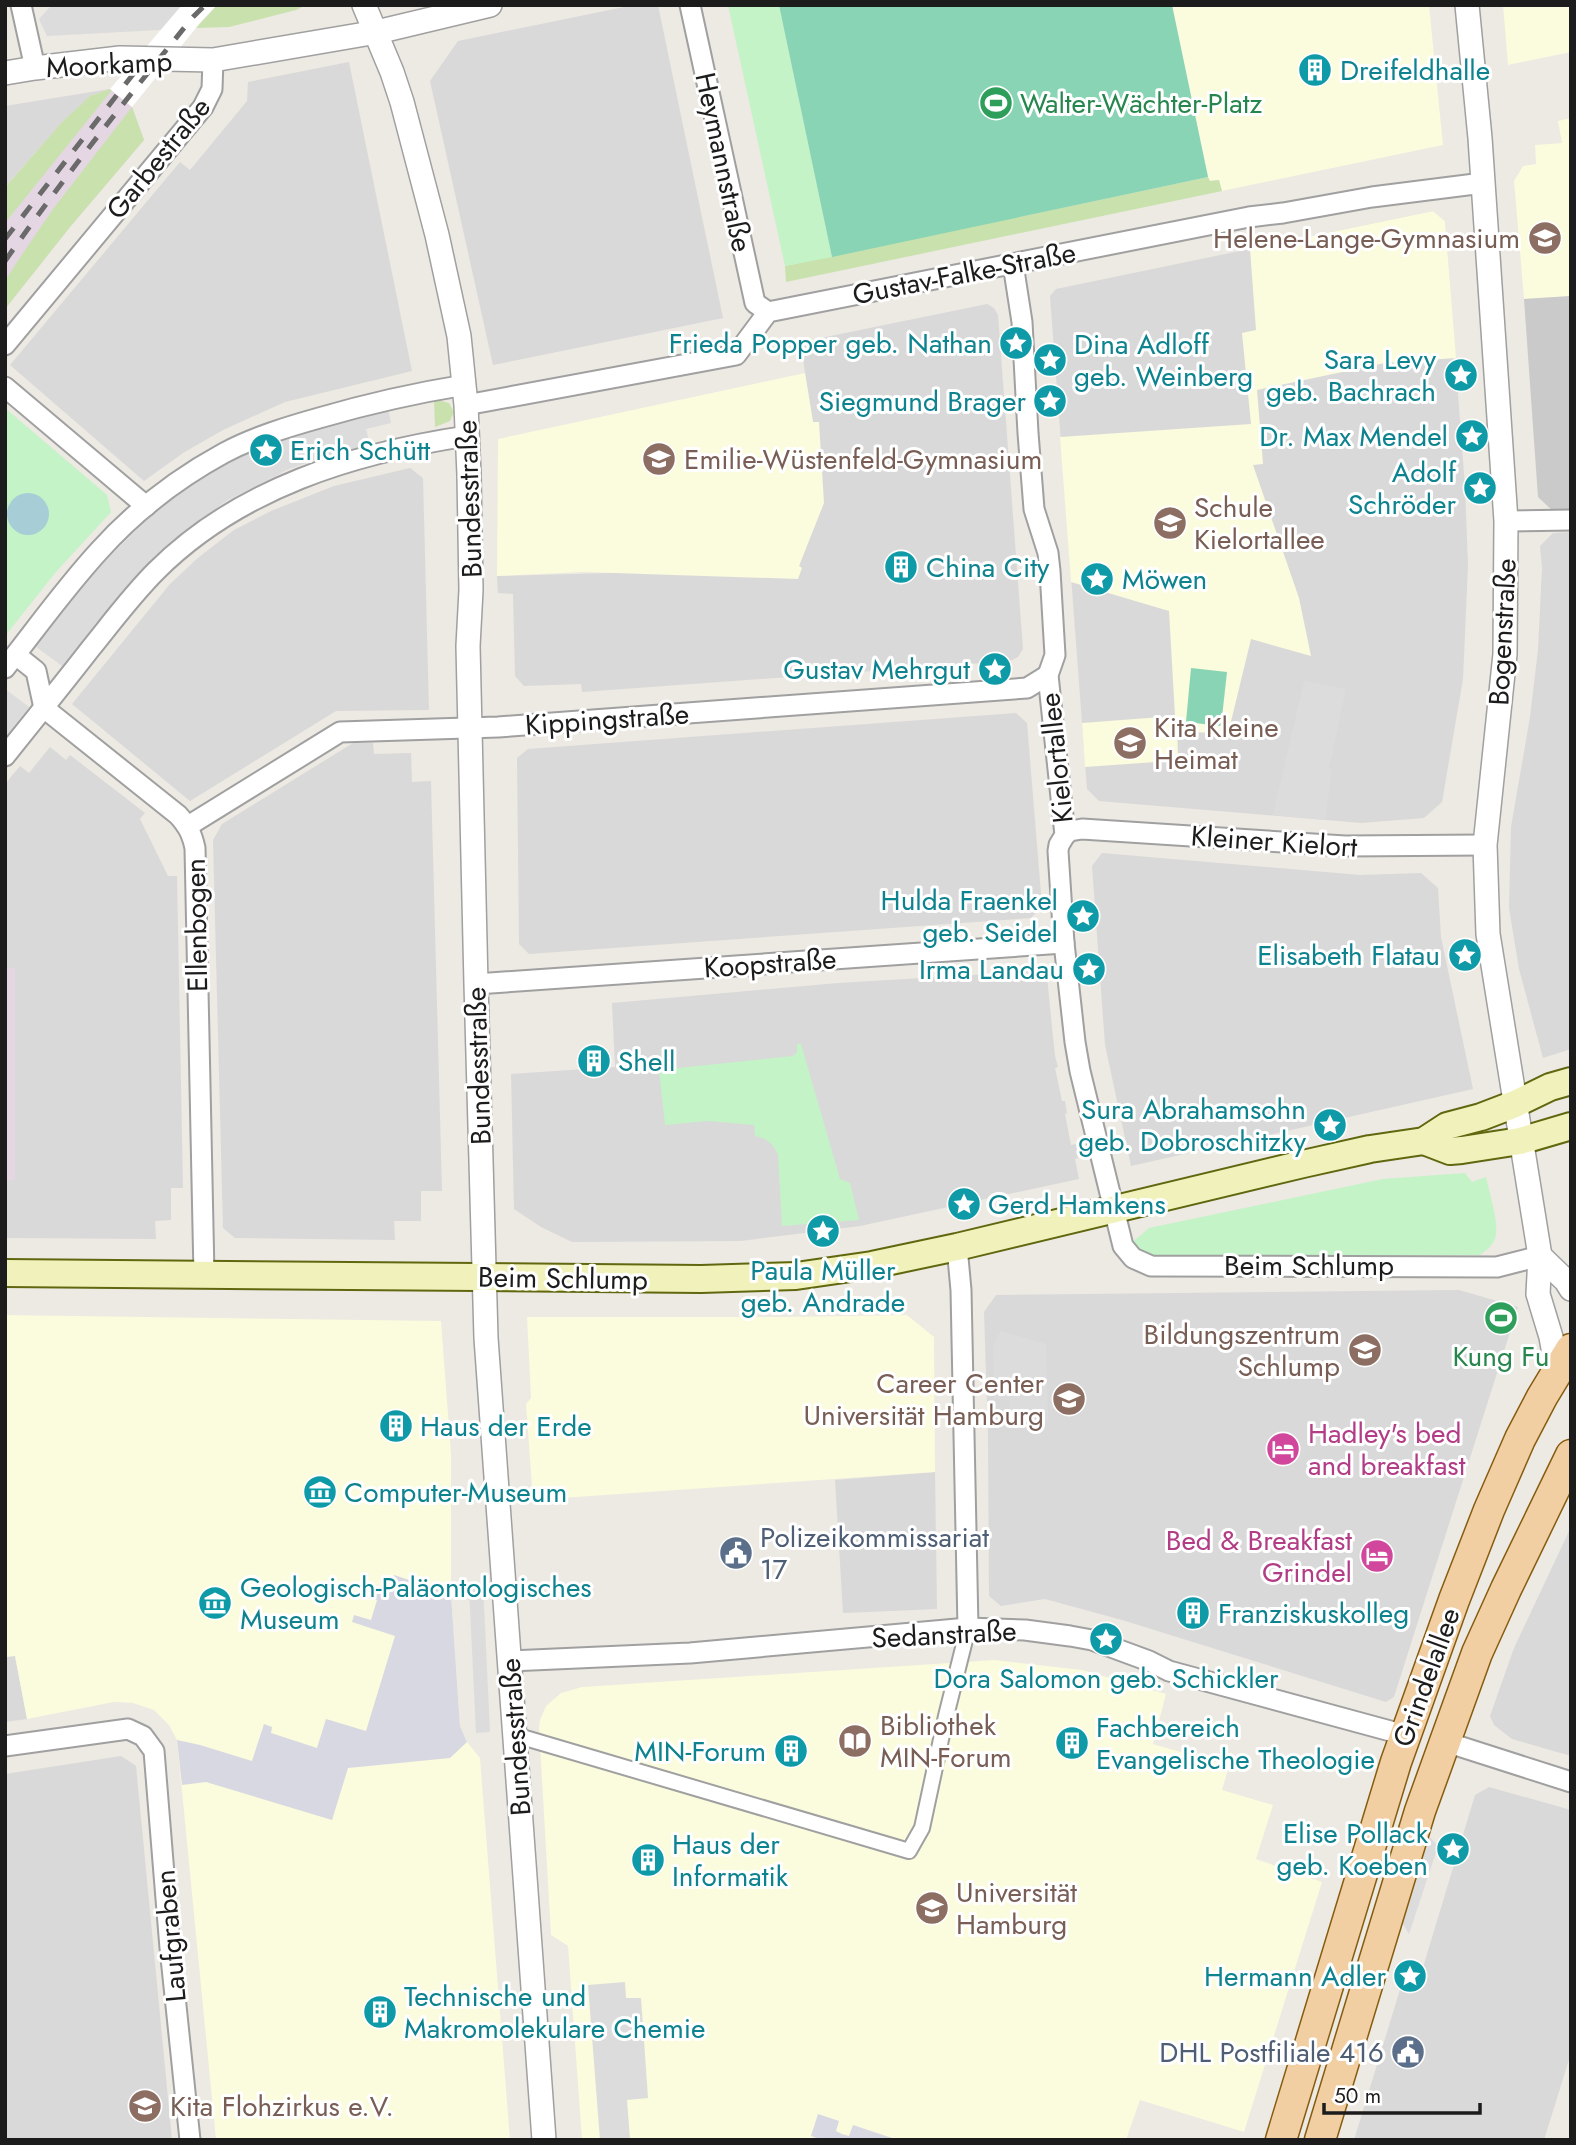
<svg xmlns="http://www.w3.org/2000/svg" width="1576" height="2145" viewBox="0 0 1576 2145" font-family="Jost,sans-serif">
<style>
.residential{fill:#dad9d9}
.industrial{fill:#e5d6e3}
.education{fill:#fbfbdd}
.religious{fill:#cacaca}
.grass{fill:#c9e2ad}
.park{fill:#c3f3c6}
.pitch{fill:#88d4b5}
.parking{fill:#dcdcdc}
.plaza{fill:#d8d8e2}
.water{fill:#a7cdd6}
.pier{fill:#fff}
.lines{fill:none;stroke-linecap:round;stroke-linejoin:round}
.pedestrian-casing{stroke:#a0a0a0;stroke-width:18}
.minor-casing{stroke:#a0a0a0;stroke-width:23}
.tertiary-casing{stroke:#a0a0a0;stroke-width:26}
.secondary-casing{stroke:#60670f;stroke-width:30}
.primary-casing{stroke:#865c0f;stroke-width:33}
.pedestrian{stroke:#fff;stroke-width:14}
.minor{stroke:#fff;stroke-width:19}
.tertiary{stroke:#fff;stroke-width:23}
.secondary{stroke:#f1f2bb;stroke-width:26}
.primary{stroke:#f2cea3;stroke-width:30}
.rail{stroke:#6a6a6a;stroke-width:5;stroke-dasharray:14 14;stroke-linecap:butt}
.labels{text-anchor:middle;stroke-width:6;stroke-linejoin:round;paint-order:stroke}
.street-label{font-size:28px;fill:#1c1c1c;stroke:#fff}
.culture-label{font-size:28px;fill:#0d838f;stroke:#fff;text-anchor:start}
.leisure-label{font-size:28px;fill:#27864d;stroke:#fff;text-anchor:start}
.education-label{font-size:28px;fill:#785e54;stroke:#fff;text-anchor:start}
.hotel-label{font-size:28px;fill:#b23c85;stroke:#fff;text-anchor:start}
.service-label{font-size:28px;fill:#4e5e75;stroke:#fff;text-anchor:start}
</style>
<rect width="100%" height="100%" fill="#ede9e3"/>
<!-- residential -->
<g class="residential">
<path d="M634 5H658L723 318 493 365 430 81 458 41Z"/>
<path d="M349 62 412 371 285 402 223 430 183 453 144 481 10 365 180 162 190 170 247 101 248 82Z"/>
<path d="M110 89 90 96 62 122 5 187V106Z"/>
<path d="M1433 211 1445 221 1465 487 1468 565 1463 679 1442 802 1424 818 1361 823 1099 801 1087 789 1050 296 1056 289Z"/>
<path d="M987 304 994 308 998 315 1023 649 1018 657 1010 661 582 692 581 684 524 686 515 676 513 594 498 593 497 576 802 568 799 567 818 422 813 423 805 373 802 351 806 344 811 340Z"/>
<path d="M410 468 423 478 429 710 336 711 190 801 72 704 170 584 199 557 234 530 271 511 334 486Z"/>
<path d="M1571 532V1049L1543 1058 1519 969 1509 908 1511 827 1530 717 1538 650 1542 568 1540 546 1553 533Z"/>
<path d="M1016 713 1027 723 1042 906 1031 918 529 954 519 944 517 758 528 749Z"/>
<path d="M353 743H373L374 754 411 753 412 782 431 781 442 1191H421V1221H394L395 1240 235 1238 223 1228 213 840 222 824Z"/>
<path d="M50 747 66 760 70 755 145 813 140 819 168 876H177L183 1188H171V1220L155 1221 156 1239 5 1238V1180L15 1179V968H5V784L20 766 29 773Z"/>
<path d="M1102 853 1360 875 1421 873 1438 888 1441 937 1473 1089 1131 1166 1105 1045 1092 866Z"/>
<path d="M1038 971 1047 977 1055 1056 1058 1067 1055 1068 1062 1101H1065L1067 1113 1065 1114 1071 1145 1076 1144 1078 1158 1075 1159 1079 1179 860 1226 741 1241 572 1242 541 1227 514 1209 511 1074 615 1067 612 1003 838 983Z"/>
<path d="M1459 1290 1518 1307 1394 1697 1386 1702 1122 1620 1045 1599 1001 1606 989 1596 988 1434 984 1312 996 1295Z"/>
<path d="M935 1472 937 1609 843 1613 835 1480Z"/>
<path d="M1571 1527V1756L1512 1739 1494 1725 1490 1716 1514 1648Z"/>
<path d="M15 1656 27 1719 5 1722V1657Z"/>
<path d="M121 1756 136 1766 172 2140H5V1774Z"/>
<path d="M1489 1787 1571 1810V2053L1544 2140H1354L1406 1970 1421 1974 1475 1795Z"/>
</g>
<!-- industrial -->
<g class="industrial">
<path d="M110 89 132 107 144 140 70 227 5 309V188L62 122 90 96Z"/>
<rect x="5" y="968" width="10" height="212"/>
</g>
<!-- education -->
<g class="education">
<path d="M1172 5H1429L1443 145 1222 191 1219 180 1210 181 1208 177Z"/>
<path d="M1503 5H1571V52L1508 65Z"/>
<path d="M1571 118V296L1524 299 1514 181 1523 166 1536 164 1535 145 1562 143 1558 121Z"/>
<path d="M1433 211 1445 221 1456 358 1385 363 1257 390 1263 464 1253 465 1299 598 1311 656 1251 639 1228 734 1177 731 1178 755 1170 756V761L1085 767 1082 723 1175 716 1169 611 1071 582 1060 437 1251 424 1242 333 1256 330 1250 249Z"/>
<path d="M805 373 813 422H819L824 503 799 566 802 568 798 579 584 572 497 576 498 439Z"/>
<path d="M5 1315 441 1321 451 1454V1594L460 1726 467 1742 480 1758 510 2140H216L177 1740 169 1725 154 1710 133 1703 114 1702 27 1719 15 1656 5 1657Z"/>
<path d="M907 1315 934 1337 935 1472 533 1500 526 1404 531 1398 527 1317H783Z"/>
<path d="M995 1660 1082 1670 1166 1694 1153 1744 1229 1766 1222 1790 1273 1805 1256 1859 1322 1882 1244 2132 1140 2100 1126 2140H582L568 1946 551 1935 539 1728 540 1720 546 1706 561 1693 582 1687Z"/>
</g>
<!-- religious -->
<path class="religious" d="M1571 296V511L1554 512 1538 497 1524 299Z"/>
<!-- grass -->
<g class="grass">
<path d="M217 5H306L296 10 229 27 196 28Z"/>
<path d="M110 89 112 90 5 223V188L8 184 62 122 90 96Z"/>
<path d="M132 107 144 140 70 227 5 309V281L17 262 53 209Z"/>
<path d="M1208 177 1210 181 1219 180 1222 191 786 282 785 266Z"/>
<path d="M434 399 449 403 454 412 450 421 435 427Z"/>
</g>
<!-- park -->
<g class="park">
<path d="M728 5H779L832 257 785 266Z"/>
<path d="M5 408 107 495 111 512 55 573 5 636Z"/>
<path d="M797 1044H801L840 1179 850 1183 859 1220 782 1226 778 1155C773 1144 767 1138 755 1136L754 1125 708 1121 665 1125 659 1070 793 1056 797 1052Z"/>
<path d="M1465 1173 1472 1182 1486 1177C1489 1192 1500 1225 1495 1238 1493 1246 1486 1250 1480 1255L1146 1259 1130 1244 1149 1228 1383 1179Z"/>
</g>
<!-- pitch -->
<g class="pitch">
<path d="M779 5H1172L1208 177 832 257Z"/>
<path d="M1191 668 1227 672 1221 726 1186 722Z"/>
</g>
<!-- parking -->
<g class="parking">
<path d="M59 5H217L196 28 47 36 39 19 50 7Z"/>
<path d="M388 408 391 423 366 429 370 446 324 457 289 469 228 500 198 521 150 564 62 666 35 646 93 574 125 541 156 511 192 483 229 460 271 442 315 427Z"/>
<path d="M1304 681 1346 689 1329 769 1332 770 1325 820 1273 815Z"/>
<path d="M5 689 29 707 5 738Z"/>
<path d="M1001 1331 1046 1344 1048 1420 1026 1421 1010 1409 1009 1400 994 1399 993 1344Z"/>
<path d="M483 1586 490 1732 476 1733 469 1587Z"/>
<path d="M1427 1834 1438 1846 1409 1934 1400 1919Z"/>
<path d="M625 1982 626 1998H641L648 2098 627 2100 630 2140H600L588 1985Z"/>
</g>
<!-- plaza -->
<g class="plaza">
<path d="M394 1575 451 1594 460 1726 467 1742 450 1758 348 1768 332 1820 206 1782 182 1785 177 1740 200 1745 252 1761 264 1724 272 1727 271 1733 317 1748 326 1719 366 1731 395 1636 352 1622 354 1615 371 1620 377 1600 360 1594 362 1588 388 1596Z"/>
<path d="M818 2114 839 2121 836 2131 842 2134 849 2136 853 2125 898 2140H822L811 2136Z"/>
</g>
<!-- water -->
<circle class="water" cx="28" cy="514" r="21"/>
<!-- pier -->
<path class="pier" d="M182 5H217L200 23 132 107 110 89Z"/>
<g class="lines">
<!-- pedestrian casing -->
<g class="pedestrian-casing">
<path id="pedestrian" d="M515 1735 909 1851 922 1828 946 1716 968 1628"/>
</g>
<!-- minor casing -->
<g class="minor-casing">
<g id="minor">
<path d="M21 5 35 68"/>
<path d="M690 5 755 303 768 312"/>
<path d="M1013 264 1022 322 1028 433 1034 509 1048 553 1050 571 1055 655 1048 675 1065 835 1059 845 1058 851 1064 943 1075 1042 1080 1071 1123 1246 1133 1258 1151 1266 1497 1267 1540 1256"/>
<path d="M5 345 203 107 212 89 213 60"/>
<path d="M5 387 146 506"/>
<path d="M466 405 736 355 768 312 1249 217 1283 213 1372 197 1483 183"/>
<path d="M1506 521 1571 520"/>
<path d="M16 655 36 671 44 708 178 815C188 826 192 834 195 848L204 1275"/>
<path d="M5 668C36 629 65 588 99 551 134 512 178 478 224 453 254 437 287 427 319 418 367 404 415 393 465 385"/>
<path d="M5 756C34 720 63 684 91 648 112 622 132 595 156 571 239 488 354 453 467 436"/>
<path d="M188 826 340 732 498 727 1027 688 1048 675"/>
<path d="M1065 835 1070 831 1082 829 1345 846 1485 845"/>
<path d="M476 984 1064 943"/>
<path d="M957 1247 961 1290 968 1628"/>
<path d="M510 1661 690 1653 968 1628 1025 1630 1070 1636 1092 1640 1149 1661 1169 1671 1405 1735"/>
<path d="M1446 1742 1571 1782"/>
<path d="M5 1746 128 1729 143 1736 154 1751 170 1948 190 2140"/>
</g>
</g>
<!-- tertiary casing -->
<g class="tertiary-casing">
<g id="tertiary">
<path d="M364 5 392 72 402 102 437 235 459 336 466 405 469 475 471 590 468 646 476 984 486 1338 544 2140"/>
<path d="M1467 5 1480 138 1506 521 1505 654 1485 845 1488 934 1540 1256 1538 1294 1551 1337 1557 1371"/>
<path d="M5 73 35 68 120 58 213 60 377 32 490 5"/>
<path d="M1540 1256 1566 1281 1571 1289"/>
</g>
</g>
<!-- secondary casing -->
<g class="secondary-casing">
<g id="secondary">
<path d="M1424 1141 1450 1151 1462 1150 1520 1141 1571 1126"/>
<path d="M5 1273 701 1279 796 1276 872 1265 957 1247 1303 1164 1370 1149 1424 1141 1447 1126 1481 1117 1515 1104 1550 1087 1571 1081"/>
</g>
</g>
<!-- primary casing -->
<g class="primary-casing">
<g id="primary">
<path d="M1281 2140 1396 1762 1454 1600 1489 1510 1520 1439 1542 1397 1571 1349"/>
<path d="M1320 2140 1420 1811 1477 1653 1506 1589 1571 1455"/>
</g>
</g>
<!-- pedestrian -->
<use href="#pedestrian" class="pedestrian"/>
<!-- minor -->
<use href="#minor" class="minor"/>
<!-- tertiary -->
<use href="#tertiary" class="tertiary"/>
<!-- secondary -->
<use href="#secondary" class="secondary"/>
<!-- primary -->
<use href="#primary" class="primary"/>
<!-- rail -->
<g class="rail">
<path d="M5 239 134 73"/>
<path d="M5 261C64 177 128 97 193 17L205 5"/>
</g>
</g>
<!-- icons -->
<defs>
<g id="building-disc" transform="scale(1.75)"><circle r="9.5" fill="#0f9aa8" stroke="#fff"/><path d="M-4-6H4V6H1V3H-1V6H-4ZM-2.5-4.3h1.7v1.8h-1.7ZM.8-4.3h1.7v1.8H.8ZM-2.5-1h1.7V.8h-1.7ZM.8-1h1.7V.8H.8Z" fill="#fff"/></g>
<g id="stadium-disc" transform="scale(1.75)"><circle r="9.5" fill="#2e9e5b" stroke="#fff"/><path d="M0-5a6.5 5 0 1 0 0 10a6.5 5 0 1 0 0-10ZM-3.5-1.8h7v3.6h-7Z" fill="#fff"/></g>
<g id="school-disc" transform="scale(1.75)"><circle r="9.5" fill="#8d6e63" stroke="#fff"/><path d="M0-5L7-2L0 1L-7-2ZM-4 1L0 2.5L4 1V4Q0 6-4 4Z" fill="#fff"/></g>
<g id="sight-disc" transform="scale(1.75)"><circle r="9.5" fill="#0f9aa8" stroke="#fff"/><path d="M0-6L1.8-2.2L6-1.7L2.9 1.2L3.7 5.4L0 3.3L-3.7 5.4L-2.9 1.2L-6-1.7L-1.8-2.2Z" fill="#fff"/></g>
<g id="university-disc" transform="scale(1.75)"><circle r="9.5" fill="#8d6e63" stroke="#fff"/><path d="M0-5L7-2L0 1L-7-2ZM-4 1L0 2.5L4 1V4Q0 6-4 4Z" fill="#fff"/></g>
<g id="hotel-disc" transform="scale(1.75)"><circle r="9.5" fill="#d1479c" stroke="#fff"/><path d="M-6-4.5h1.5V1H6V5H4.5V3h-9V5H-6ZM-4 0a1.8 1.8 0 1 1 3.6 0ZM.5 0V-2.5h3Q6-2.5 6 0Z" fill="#fff"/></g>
<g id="museum-disc" transform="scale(1.75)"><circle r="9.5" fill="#0f9aa8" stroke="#fff"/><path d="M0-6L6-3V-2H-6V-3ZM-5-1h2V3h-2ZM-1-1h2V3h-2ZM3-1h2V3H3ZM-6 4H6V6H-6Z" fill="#fff"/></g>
<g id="civic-disc" transform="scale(1.75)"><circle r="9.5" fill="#5c6f8a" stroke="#fff"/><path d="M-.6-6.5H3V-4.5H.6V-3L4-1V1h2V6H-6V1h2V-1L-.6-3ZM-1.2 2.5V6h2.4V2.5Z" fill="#fff"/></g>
<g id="library-disc" transform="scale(1.75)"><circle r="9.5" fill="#8d6e63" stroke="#fff"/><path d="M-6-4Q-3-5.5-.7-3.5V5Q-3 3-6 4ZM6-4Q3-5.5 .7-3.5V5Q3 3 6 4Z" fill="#fff"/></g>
</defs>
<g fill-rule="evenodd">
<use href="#building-disc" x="1315" y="70"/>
<use href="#stadium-disc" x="996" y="103"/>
<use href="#school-disc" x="1545" y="238"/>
<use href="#sight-disc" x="1016" y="343"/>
<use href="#sight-disc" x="1050" y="360"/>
<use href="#sight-disc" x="1461" y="375"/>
<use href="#sight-disc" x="1050" y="401"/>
<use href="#sight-disc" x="1472" y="436"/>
<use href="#sight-disc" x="266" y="450"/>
<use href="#school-disc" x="659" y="459"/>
<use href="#sight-disc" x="1480" y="488"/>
<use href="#school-disc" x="1170" y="523"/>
<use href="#building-disc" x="901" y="567"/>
<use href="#sight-disc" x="1097" y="579"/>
<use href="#sight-disc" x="995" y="669"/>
<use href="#school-disc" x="1130" y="743"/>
<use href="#sight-disc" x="1083" y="916"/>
<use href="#sight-disc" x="1465" y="955"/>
<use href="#sight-disc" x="1089" y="969"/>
<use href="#building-disc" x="594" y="1061"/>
<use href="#sight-disc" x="1330" y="1125"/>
<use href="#sight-disc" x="964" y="1204"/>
<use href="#sight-disc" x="823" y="1231"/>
<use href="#stadium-disc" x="1501" y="1318"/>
<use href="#university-disc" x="1365" y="1350"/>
<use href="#university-disc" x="1069" y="1399"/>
<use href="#building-disc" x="396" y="1426"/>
<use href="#hotel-disc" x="1283" y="1449"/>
<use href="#museum-disc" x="320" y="1492"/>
<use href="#civic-disc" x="736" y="1553"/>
<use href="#hotel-disc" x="1377" y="1556"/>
<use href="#museum-disc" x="215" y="1603"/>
<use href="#building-disc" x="1193" y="1613"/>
<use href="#sight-disc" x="1106" y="1639"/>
<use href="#library-disc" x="855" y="1741"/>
<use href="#building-disc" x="1072" y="1743"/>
<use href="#building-disc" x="791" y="1751"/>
<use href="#sight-disc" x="1453" y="1849"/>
<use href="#building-disc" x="648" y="1860"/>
<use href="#university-disc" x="932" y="1908"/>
<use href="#sight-disc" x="1410" y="1976"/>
<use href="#building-disc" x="380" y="2012"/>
<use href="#civic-disc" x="1408" y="2052"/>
<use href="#school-disc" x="145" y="2106"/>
</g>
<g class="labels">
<!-- street labels -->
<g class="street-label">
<text transform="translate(109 64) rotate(-3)" y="10">Moorkamp</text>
<text transform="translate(158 158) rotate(-51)" y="10">Garbestraße</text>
<text transform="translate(724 162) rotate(78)" y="10">Heymannstraße</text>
<text transform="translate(964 273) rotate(-11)" y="10">Gustav-Falke-Straße</text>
<text transform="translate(469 499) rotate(-92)" y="10">Bundesstraße</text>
<text transform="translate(1502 632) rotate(-87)" y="10">Bogenstraße</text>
<text transform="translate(607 719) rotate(-4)" y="10">Kippingstraße</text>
<text transform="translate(1056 758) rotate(-96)" y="10">Kielortallee</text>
<text transform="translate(1274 841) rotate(4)" y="10">Kleiner Kielort</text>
<text transform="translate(196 925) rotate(-91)" y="10">Ellenbogen</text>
<text transform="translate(770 963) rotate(-4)" y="10">Koopstraße</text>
<text transform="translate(478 1066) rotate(-92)" y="10">Bundesstraße</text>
<text x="1309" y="1275">Beim Schlump</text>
<text transform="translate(563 1278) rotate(1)" y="10">Beim Schlump</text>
<text transform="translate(944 1634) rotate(-3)" y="10">Sedanstraße</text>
<text transform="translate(1426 1677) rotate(-70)" y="10">Grindelallee</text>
<text transform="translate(515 1737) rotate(-94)" y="10">Bundesstraße</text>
<text transform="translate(170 1936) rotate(-95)" y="10">Laufgraben</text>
</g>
<!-- culture labels -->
<g class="culture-label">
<text x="1340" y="80">Dreifeldhalle</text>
<text x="992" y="353" text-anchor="end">Frieda Popper geb. Nathan</text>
<text x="1074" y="354">Dina Adloff<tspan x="1074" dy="32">geb. Weinberg</tspan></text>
<text x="1436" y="369" text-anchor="end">Sara Levy<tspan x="1436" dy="32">geb. Bachrach</tspan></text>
<text x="1026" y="411" text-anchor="end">Siegmund Brager</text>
<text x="1448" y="446" text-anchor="end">Dr. Max Mendel</text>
<text x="290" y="460">Erich Schütt</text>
<text x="1456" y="482" text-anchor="end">Adolf<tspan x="1456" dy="32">Schröder</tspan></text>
<text x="926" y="577">China City</text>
<text x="1122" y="589">Möwen</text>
<text x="970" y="679" text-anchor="end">Gustav Mehrgut</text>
<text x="1058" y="910" text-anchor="end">Hulda Fraenkel<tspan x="1058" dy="32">geb. Seidel</tspan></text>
<text x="1440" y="965" text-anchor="end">Elisabeth Flatau</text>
<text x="1064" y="979" text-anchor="end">Irma Landau</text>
<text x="618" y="1071">Shell</text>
<text x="1306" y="1119" text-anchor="end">Sura Abrahamsohn<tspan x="1306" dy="32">geb. Dobroschitzky</tspan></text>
<text x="988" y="1214">Gerd Hamkens</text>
<text x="823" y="1280" text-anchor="middle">Paula Müller<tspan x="823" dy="32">geb. Andrade</tspan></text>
<text x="420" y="1436">Haus der Erde</text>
<text x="344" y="1502">Computer-Museum</text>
<text x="240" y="1597">Geologisch-Paläontologisches<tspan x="240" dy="32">Museum</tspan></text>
<text x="1218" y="1623">Franziskuskolleg</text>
<text x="1106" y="1688" text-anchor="middle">Dora Salomon geb. Schickler</text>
<text x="1096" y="1737">Fachbereich<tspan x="1096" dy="32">Evangelische Theologie</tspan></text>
<text x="766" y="1761" text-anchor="end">MIN-Forum</text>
<text x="1428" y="1843" text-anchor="end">Elise Pollack<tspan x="1428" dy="32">geb. Koeben</tspan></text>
<text x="672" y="1854">Haus der<tspan x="672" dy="32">Informatik</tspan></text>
<text x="1386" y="1986" text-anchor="end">Hermann Adler</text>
<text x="404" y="2006">Technische und<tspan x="404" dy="32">Makromolekulare Chemie</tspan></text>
</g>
<!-- leisure labels -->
<g class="leisure-label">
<text x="1020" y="113">Walter-Wächter-Platz</text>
<text x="1501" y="1366" text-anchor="middle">Kung Fu</text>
</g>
<!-- education labels -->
<g class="education-label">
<text x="1520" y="248" text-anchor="end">Helene-Lange-Gymnasium</text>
<text x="684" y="469">Emilie-Wüstenfeld-Gymnasium</text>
<text x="1194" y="517">Schule<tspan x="1194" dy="32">Kielortallee</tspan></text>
<text x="1154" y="737">Kita Kleine<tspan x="1154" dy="32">Heimat</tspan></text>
<text x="1340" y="1344" text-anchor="end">Bildungszentrum<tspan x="1340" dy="32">Schlump</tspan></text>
<text x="1044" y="1393" text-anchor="end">Career Center<tspan x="1044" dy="32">Universität Hamburg</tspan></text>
<text x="880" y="1735">Bibliothek<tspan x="880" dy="32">MIN-Forum</tspan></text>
<text x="956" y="1902">Universität<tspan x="956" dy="32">Hamburg</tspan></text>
<text x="170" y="2116">Kita Flohzirkus e.V.</text>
</g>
<!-- hotel labels -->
<g class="hotel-label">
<text x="1308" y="1443">Hadley's bed<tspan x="1308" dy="32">and breakfast</tspan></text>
<text x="1352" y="1550" text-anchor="end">Bed &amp; Breakfast<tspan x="1352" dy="32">Grindel</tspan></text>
</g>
<!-- service labels -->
<g class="service-label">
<text x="760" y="1547">Polizeikommissariat<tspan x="760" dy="32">17</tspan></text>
<text x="1384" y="2062" text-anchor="end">DHL Postfiliale 416</text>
</g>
</g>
<!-- border -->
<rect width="1576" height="2145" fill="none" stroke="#1c1c1c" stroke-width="14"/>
<!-- scale -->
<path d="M1324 2103v10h156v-10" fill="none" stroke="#1c1c1c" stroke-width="3.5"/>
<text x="1334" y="2103" font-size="21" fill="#1c1c1c" stroke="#ffffff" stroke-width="5" paint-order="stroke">50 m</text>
</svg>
